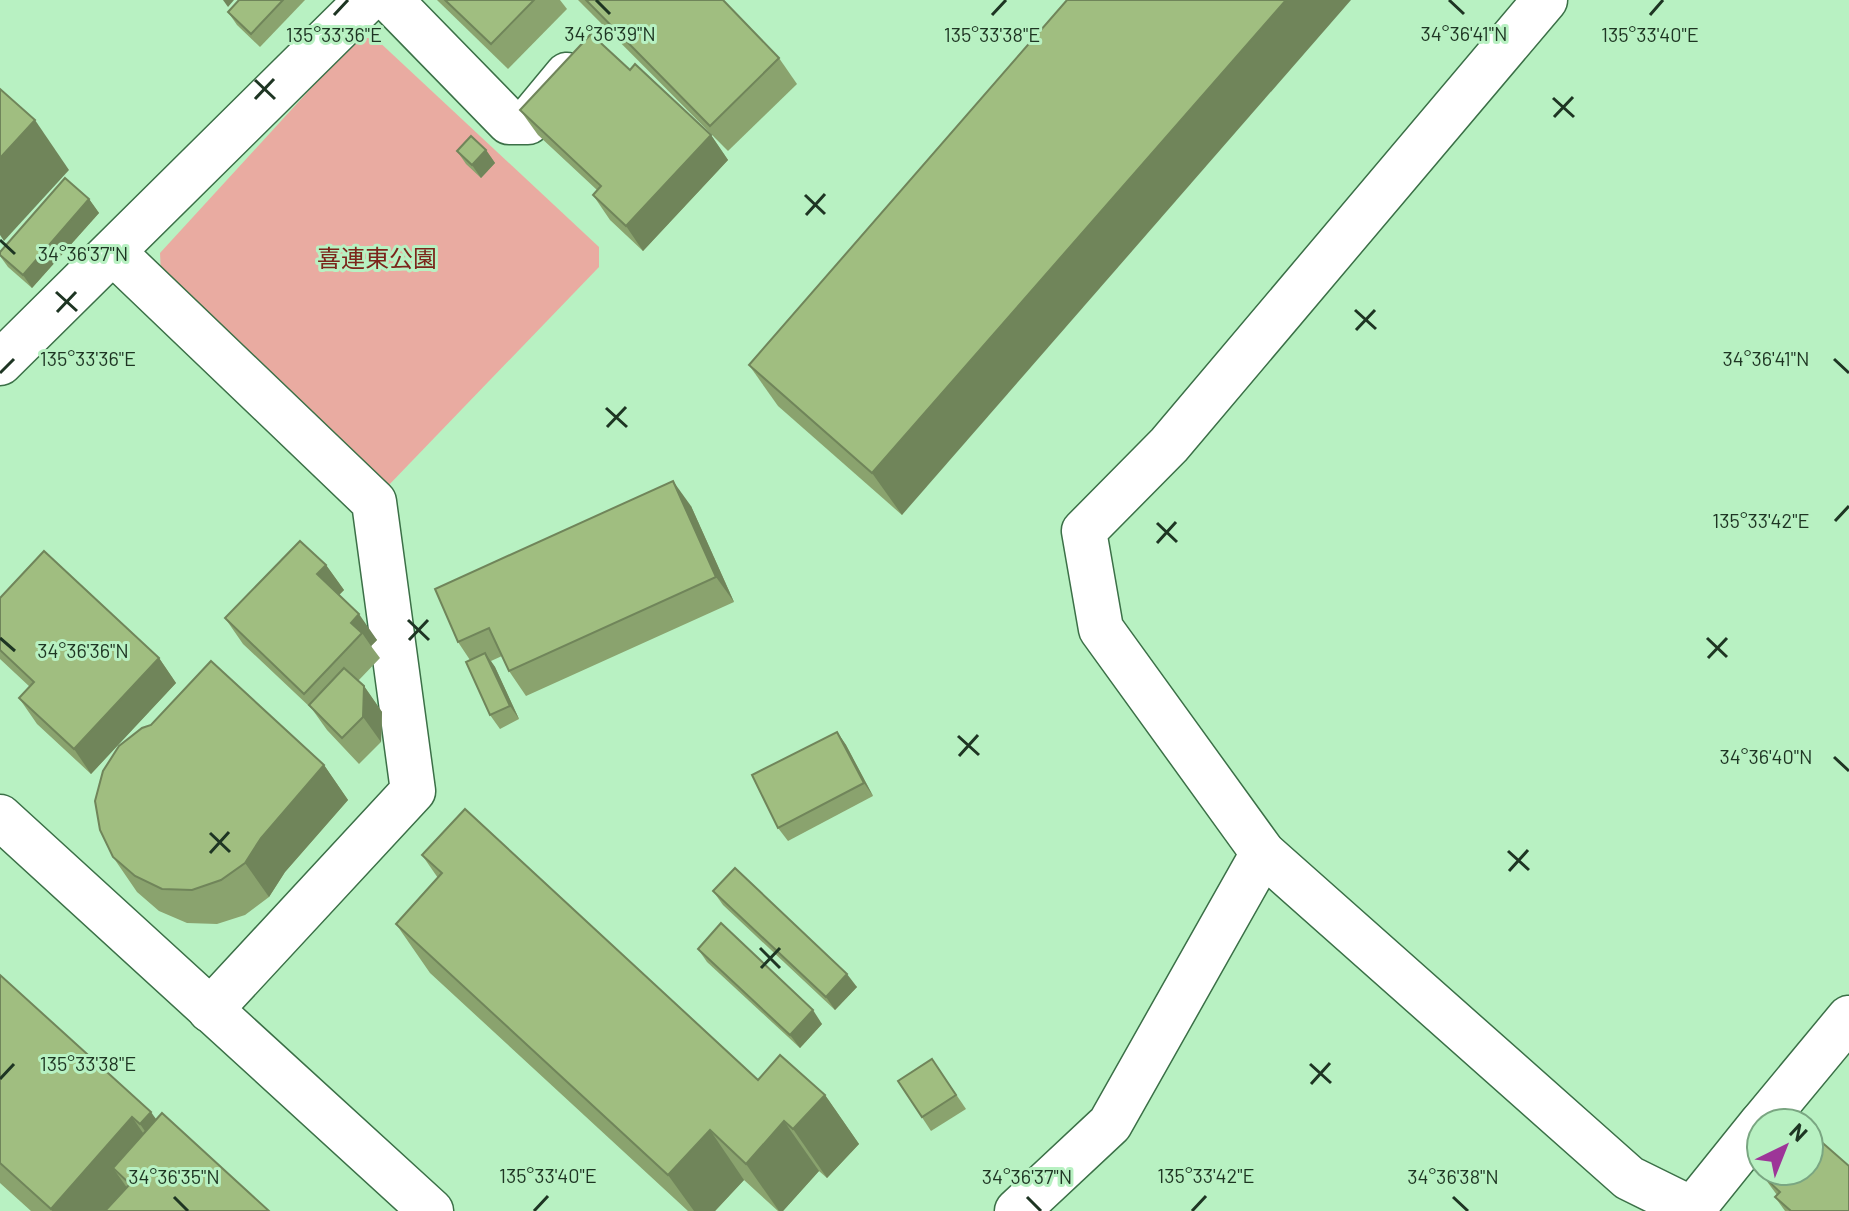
<svg xmlns="http://www.w3.org/2000/svg" width="1849" height="1211" viewBox="0 0 1849 1211" font-family="Barlow,'Noto Sans JP',sans-serif">
<style>
.green{fill:#e9aba1}
.lines{fill:none;stroke-linecap:round;stroke-linejoin:round}
.minor-casing{stroke:#3b7047;stroke-width:47}
.minor{stroke:#fff;stroke-width:44}
.wall{fill:#8aa36e}
.shaded-wall{fill:#70855a}
.building{fill:#a0be80;stroke:#70855a;stroke-width:2}
.ticks{fill:none;stroke:#1e3523;stroke-width:3}
.labels{text-anchor:middle;stroke-width:6;stroke-linejoin:round;paint-order:stroke}
.park-label{font-size:24px;fill:#7b251b;stroke:#b8f1c2}
.ticks-label{font-size:20px;text-anchor:middle;fill:#1e3523;stroke:#b8f1c2;stroke-width:6;stroke-linejoin:round;paint-order:stroke}
</style>
<rect width="100%" height="100%" fill="#b8f1c2"/>
<!-- green -->
<path class="green" d="M357 38H375L599 247V267L386 488 161 274 160 253Z"/>
<g class="lines">
<!-- minor casing -->
<g class="minor-casing">
<g id="minor">
<path d="M390 0 509 122H528L567 75"/>
<path d="M1545 0 1169 445 1084 531 1101 629 1263 853 1629 1178 1696 1211"/>
<path d="M114 253 374 502 413 791 210 1010"/>
<path d="M0 363 367 0"/>
<path d="M0 817 431 1211"/>
<path d="M1762 1123 1849 1018"/>
<path d="M1017 1211 1110 1124 1263 853"/>
<path d="M1691 1211 1761 1124"/>
</g>
</g>
<!-- minor -->
<use href="#minor" class="minor"/>
</g>
<!-- wall -->
<g class="wall">
<path d="M239 0H305L260 47 237 25 228 12Z"/>
<path d="M437 0H560L567 9 508 69Z"/>
<path d="M578 0H723L779 58 797 84 728 151Z"/>
<path d="M1067 0 902 515 778 406 749 365Z"/>
<path d="M630 70 711 135 728 160 643 251 610 220 593 195 597 190 538 135 520 110Z"/>
<path d="M486 150 495 163 481 178 466 164 457 151Z"/>
<path d="M89 199 99 213 32 288 8 267 0 256Z"/>
<path d="M691 506 734 602 526 696 509 671 502 656 491 661 495 667 519 719 500 729 490 715 470 660 458 642Z"/>
<path d="M326 565 344 590 339 595 377 640 371 646 380 658 358 681 364 686 382 712 381 742 359 764 327 730 312 709 243 644 225 618Z"/>
<path d="M0 598 159 658 176 683 91 774 37 724 19 698 30 687 0 659Z"/>
<path d="M837 732 846 745 873 796 788 841 778 828Z"/>
<path d="M324 765 348 800 285 872 269 897 245 915 217 924 187 923 159 911 137 892 113 857Z"/>
<path d="M422 855 758 1080 825 1095 859 1144 827 1178 819 1171 783 1211H778L744 1180 715 1211H688L430 973 396 924 438 878Z"/>
<path d="M713 891 857 987 835 1010 723 905Z"/>
<path d="M698 949 822 1024 800 1048 707 962Z"/>
<path d="M0 975 156 1119 269 1211H31L0 1183Z"/>
<path d="M932 1059 966 1109 931 1131 898 1081Z"/>
<path d="M1763 1176 1849 1211H1785L1775 1197 1777 1195Z"/>
</g>
<!-- shaded-wall -->
<g class="shaded-wall">
<path d="M223 0H234L228 7Z"/>
<path d="M1286 0H1351L902 515 872 473Z"/>
<path d="M35 120 69 170 4 241 0 235V158Z"/>
<path d="M711 135 728 160 643 251 626 226Z"/>
<path d="M486 150 495 163 481 178 472 165Z"/>
<path d="M89 199 99 213 32 288 23 275Z"/>
<path d="M673 481 691 506 734 602 716 577Z"/>
<path d="M326 565 344 590 335 599 317 574Z"/>
<path d="M359 614 377 640 371 646 362 633 351 623Z"/>
<path d="M485 653 495 667 519 719 510 706Z"/>
<path d="M159 658 176 683 91 774 74 749Z"/>
<path d="M364 686 382 712 381 742 363 717Z"/>
<path d="M837 732 846 745 873 796 864 783Z"/>
<path d="M324 765 348 800 285 872 269 897 245 863 261 838Z"/>
<path d="M847 974 857 987 835 1010 826 997Z"/>
<path d="M813 1010 822 1024 800 1048 790 1035Z"/>
<path d="M825 1095 859 1144 827 1178 793 1129Z"/>
<path d="M151 1112 190 1167 178 1179 140 1124Z"/>
<path d="M132 1117 170 1172 130 1184 113 1168 140 1206 135 1211H52L51 1209Z"/>
<path d="M784 1121 819 1171 783 1211H779L746 1164Z"/>
<path d="M710 1130 744 1180 715 1211H694L668 1175Z"/>
</g>
<!-- building -->
<g class="building">
<path d="M239 0H283L251 34 228 12Z"/>
<path d="M445 0H534L491 44Z"/>
<path d="M586 0H723L779 58 710 126Z"/>
<path d="M1067 0H1286L872 473 749 365Z"/>
<path d="M591 34 630 70 635 64 711 135 626 226 593 195 601 186 520 110Z"/>
<path d="M0 89 35 120 0 158Z"/>
<path d="M471 136 486 150 472 165 457 151Z"/>
<path d="M65 178 89 199 23 275 0 255V252Z"/>
<path d="M673 481 716 577 509 671 489 628 458 642 435 589Z"/>
<path d="M300 541 326 565 317 574 359 614 351 623 362 633 304 694 225 618Z"/>
<path d="M44 551 159 658 74 749 19 698 34 682 0 650V598Z"/>
<path d="M485 653 510 706 490 715 466 662Z"/>
<path d="M211 661 324 765 261 838 245 863 221 880 192 890 162 889 135 876 113 857 100 830 95 801 103 771 119 746 142 728 151 725Z"/>
<path d="M344 668 364 686 363 717 342 738 309 705Z"/>
<path d="M837 732 864 783 778 828 752 775Z"/>
<path d="M465 809 758 1080 780 1055 825 1095 793 1129 784 1121 746 1164 710 1130 668 1175 396 924 442 873 422 855Z"/>
<path d="M735 868 847 974 826 997 713 891Z"/>
<path d="M721 923 813 1010 790 1035 698 949Z"/>
<path d="M0 975 151 1112 140 1124 132 1117 51 1209 0 1163Z"/>
<path d="M932 1059 956 1095 922 1117 898 1081Z"/>
<path d="M162 1113 269 1211H105L130 1184 113 1168Z"/>
<path d="M1809 1131 1849 1166V1211H1791L1775 1197 1780 1192 1763 1176 1767 1171H1809Z"/>
</g>
<!-- ticks -->
<path class="ticks" d="M596 0 610 14M1449 0 1464 14M334 15 348 0M992 15 1006 0M1650 15 1663 0M255 80 275 99M1553 98 1574 117M255 99 274 79M1554 117 1573 97M805 195 825 214M806 215 825 194M0 240 15 254M56 292 77 311M1355 310 1376 329M57 312 76 292M1356 330 1375 310M1834 359 1849 373M0 373 14 359M606 408 627 427M607 427 626 407M1835 521 1849 506M1157 523 1177 542M1157 543 1176 522M408 620 429 640M0 638 15 651M1707 638 1727 657M409 640 428 620M1708 658 1727 638M958 736 979 755M959 756 978 735M1834 757 1849 771M210 833 230 852M1508 851 1529 870M210 853 229 832M1509 871 1528 850M760 948 780 968M761 968 780 948M1310 1064 1331 1083M0 1079 14 1064M1311 1084 1330 1063M174 1197 188 1211M1027 1197 1041 1211M1453 1197 1468 1211M534 1211 548 1196M1192 1211 1206 1196"/>
<g class="labels">
<!-- park labels -->
<g class="park-label">
<text x="377" y="267">喜連東公園</text>
</g>
</g>
<g class="ticks-label">
<text x="610" y="41">34°36'39"N</text>
<text x="1464" y="41">34°36'41"N</text>
<text x="334" y="42">135°33'36"E</text>
<text x="992" y="42">135°33'38"E</text>
<text x="1650" y="42">135°33'40"E</text>
<text x="83" y="261">34°36'37"N</text>
<text x="88" y="366">135°33'36"E</text>
<text x="1766" y="366">34°36'41"N</text>
<text x="1761" y="528">135°33'42"E</text>
<text x="83" y="658">34°36'36"N</text>
<text x="1766" y="764">34°36'40"N</text>
<text x="88" y="1071">135°33'38"E</text>
<text x="548" y="1183">135°33'40"E</text>
<text x="1206" y="1183">135°33'42"E</text>
<text x="174" y="1184">34°36'35"N</text>
<text x="1027" y="1184">34°36'37"N</text>
<text x="1453" y="1184">34°36'38"N</text>
</g>
<!-- north arrow -->
<g transform="translate(1785 1147) rotate(43)"><circle r="38" fill="#b8f1c2" stroke="#7aa682" stroke-width="2"/>
<path d="M0-6L14 30L0 20L-14 30Z" fill="#9d3598"/>
<text y="-12" font-size="22" font-weight="bold" text-anchor="middle" fill="#1e3523">N</text>
</g>
</svg>
